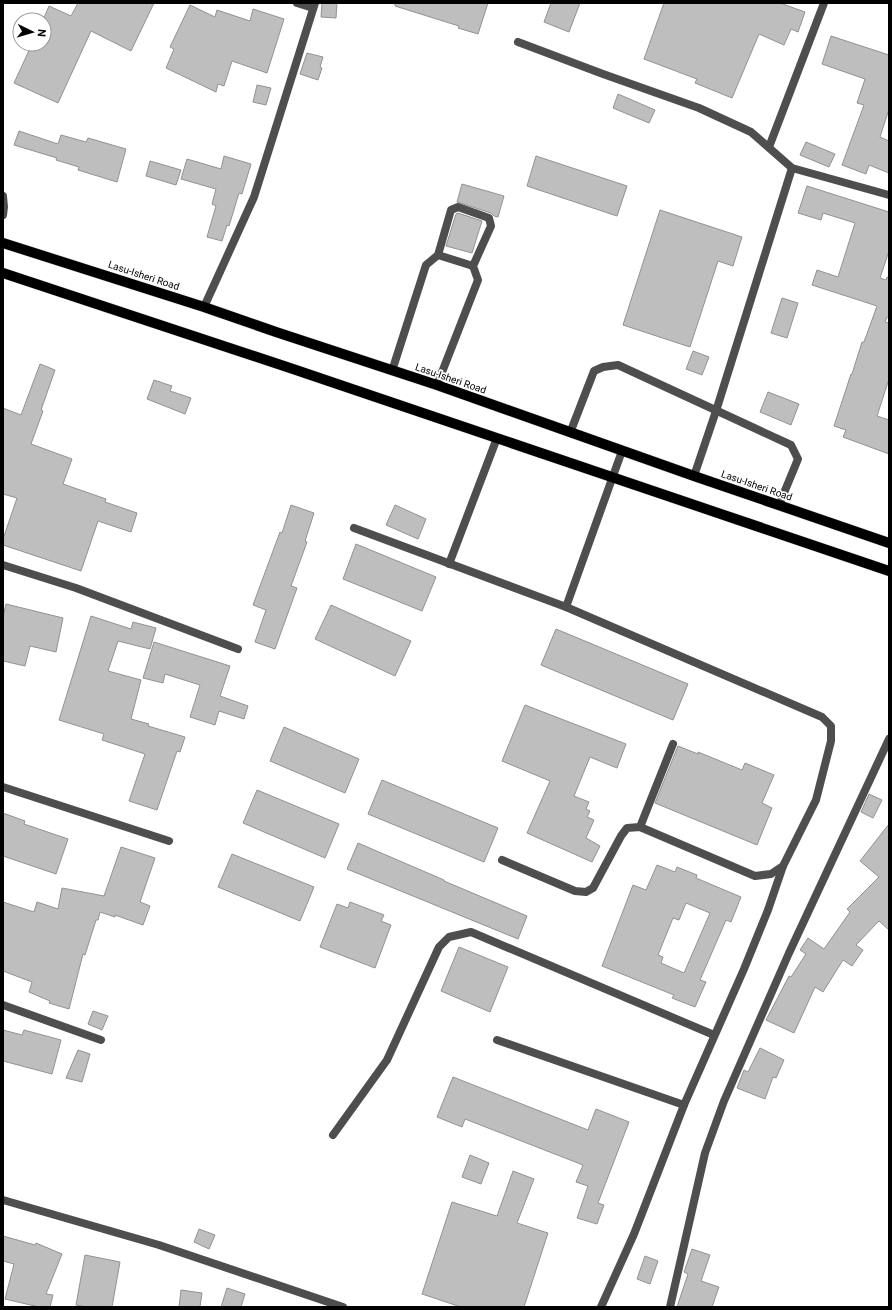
<svg xmlns="http://www.w3.org/2000/svg" width="892" height="1310" viewBox="0 0 892 1310" font-family="Roboto,sans-serif">
<style>
.building{fill:#bebebe;stroke:#929292;fill-rule:evenodd}
.lines{fill:none;stroke-linecap:round;stroke-linejoin:round}
.primary-casing{stroke:#dbdbdb;stroke-width:11}
.lane{stroke:#4e4e4e;stroke-width:8}
.street{stroke:#4e4e4e;stroke-width:8}
.primary{stroke:#000;stroke-width:10}
.labels{text-anchor:middle;stroke-width:3.5;stroke-linejoin:round;paint-order:stroke}
.street-label{font-size:10px;fill:#000;stroke:#fff}
</style>
<rect width="100%" height="100%" fill="#fff"/>
<!-- building -->
<g class="building">
<path d="M78 3H154L131 51 91 31 58 103 14 83 32 44H44V20H43L49 6 71 16Z"/>
<path d="M322 3H337L336 18 321 17Z"/>
<path d="M395 3H488L478 34 458 28 459 26 395 6Z"/>
<path d="M551 3H580L569 32 544 22Z"/>
<path d="M664 3H780L805 12 798 32 791 29 784 45 759 34 732 98 695 83 697 79 644 59Z"/>
<path d="M190 5 215 17 217 10 250 21 253 9 284 19 267 73 232 61 224 86 218 84 216 92 166 68 174 49 170 47Z"/>
<path d="M831 36 889 55V109L880 137 889 141V173L869 165 866 174 842 165 864 105 857 103 865 79 822 64Z"/>
<path d="M307 53 323 57 320 67 322 68 318 80 300 74Z"/>
<path d="M257 85 271 88 266 105 253 102Z"/>
<path d="M618 94 655 110 649 123 613 108Z"/>
<path d="M19 131 58 144 61 135 86 142 88 138 126 149 117 182 78 170 79 167 56 160 57 158 14 145Z"/>
<path d="M806 142 835 154 829 167 800 155Z"/>
<path d="M224 156 251 164 242 194 239 193 229 226 227 225 222 241 207 237 216 206 212 204 216 189 181 179 187 159 221 169Z"/>
<path d="M536 156 627 186 617 216 527 186Z"/>
<path d="M150 161 181 170 176 185 146 176Z"/>
<path d="M462 184 504 196 498 217 494 216 491 213 457 202Z"/>
<path d="M807 186 889 212V251L880 278 886 280 887 277 889 278V317H887L885 322 889 323V379L877 416 889 420V454L843 437 846 430 834 426 851 374H852L862 342H864L877 306 812 285 817 270 838 277 855 223 823 213 821 220 798 213Z"/>
<path d="M660 210 742 237 733 266 718 261 690 347 623 325Z"/>
<path d="M458 213 482 221 472 253 446 246 456 214Z"/>
<path d="M782 298 798 303 787 338 771 333Z"/>
<path d="M693 351 709 357 702 375 686 369Z"/>
<path d="M40 364 55 370 41 410 43 411 31 444 72 459 63 484 106 499 105 502 137 513 131 532 98 521 81 571 3 545V539L17 498 3 494V408L21 415Z"/>
<path d="M154 380 172 386 170 391 191 398 185 414 147 399Z"/>
<path d="M768 392 799 404 791 425 760 412Z"/>
<path d="M291 505 314 513 305 541 307 542 291 586 297 588 275 649 255 642 266 610 253 605 280 532 282 533Z"/>
<path d="M395 505 426 519 418 539 386 525Z"/>
<path d="M356 544 436 577 422 611 343 579Z"/>
<path d="M6 604 63 618 56 652 30 646 25 666 3 661V617Z"/>
<path d="M331 605 411 641 395 676 315 639Z"/>
<path d="M91 616 131 629 133 622 156 628 150 649 118 641 108 671 141 680 131 719 149 724 148 726 185 737 180 752 177 751 157 810 129 801 145 754 102 740 104 734 59 720Z"/>
<path d="M556 629 688 684 673 720 541 665Z"/>
<path d="M154 642 230 666 220 696 248 706 244 719 219 711 215 725 190 717 200 685 165 674 163 683 143 678Z"/>
<path d="M525 705 626 744 617 768 590 757 574 796 589 802 586 809 590 811 587 817 594 820 586 838 600 846 592 862 527 833 550 781 502 761Z"/>
<path d="M284 727 359 759 345 793 270 761Z"/>
<path d="M678 746 698 754V752L742 770 745 763 774 775 762 803 772 808 757 845 655 803Z"/>
<path d="M382 780 498 828 484 862 368 814Z"/>
<path d="M257 790 339 824 325 858 243 823Z"/>
<path d="M869 794 882 800 873 818 861 812Z"/>
<path d="M3 813 25 821 24 824 68 839 56 874 3 856Z"/>
<path d="M889 824V930L879 921 856 945 863 950 852 966 843 960 823 992 815 987 794 1033 766 1020 789 976 791 977 806 954 800 950 808 938 824 949 850 912 847 909 879 877 860 861Z"/>
<path d="M358 843 444 880V881L527 916 518 939 347 869Z"/>
<path d="M121 847 155 858 140 902 150 906 143 925 115 915V917L100 912 98 920H96L85 955 83 954 69 1009 49 1003 50 1001 29 992 32 982 3 971V902L34 912 37 902 58 909 62 888 104 896Z"/>
<path d="M232 854 314 887 300 921 218 887Z"/>
<path d="M657 865 675 872 677 867 697 875 696 878 741 897 731 922 726 920 700 980 706 982 695 1007 672 998 674 995 602 966 633 885 646 890ZM686 903 710 913 684 973 661 963 663 957 658 955 673 918 679 920Z"/>
<path d="M350 902 384 915 381 921 391 925 375 968 320 947 337 904 348 908Z"/>
<path d="M459 947 508 967 490 1012 441 991Z"/>
<path d="M93 1011 108 1016 102 1030 88 1024Z"/>
<path d="M3 1030 22 1035 24 1030 61 1040 52 1074 3 1061Z"/>
<path d="M760 1048 784 1060 776 1078 773 1077 765 1099 737 1088 744 1070 748 1072Z"/>
<path d="M78 1050 90 1054 82 1082 66 1078Z"/>
<path d="M453 1077 588 1130 596 1109 629 1122 598 1203 604 1205 597 1224 577 1218 588 1186 576 1182 583 1165 465 1119 462 1127 437 1117Z"/>
<path d="M470 1155 489 1163 481 1184 462 1177Z"/>
<path d="M513 1171 534 1179 517 1223 548 1233 524 1307H461L422 1294 452 1202 497 1216Z"/>
<path d="M199 1229 215 1235 209 1249 194 1242Z"/>
<path d="M3 1236 35 1245 36 1243 62 1254 46 1294 53 1295 50 1307H39L5 1299 14 1264 3 1261Z"/>
<path d="M692 1249 710 1255 701 1281 719 1287 712 1307H677L688 1274 684 1272Z"/>
<path d="M85 1255 120 1262 112 1307H87L76 1305Z"/>
<path d="M645 1256 658 1261 650 1284 637 1279Z"/>
<path d="M227 1288 245 1294 241 1307H221Z"/>
<path d="M181 1290 202 1293 200 1307H179Z"/>
</g>
<g class="lines">
<!-- primary casing -->
<g class="primary-casing">
<g id="primary">
<path d="M3 243 204 307 276 332 437 385 694 476 889 543"/>
<path d="M3 273 293 369 889 571"/>
</g>
</g>
<!-- lane -->
<g class="lane">
<path d="M3 196 4 207 3 215"/>
<path d="M438 255 473 266"/>
<path d="M392 371 426 265 438 255 451 210 458 207 489 218 491 226 473 266 478 280 437 385"/>
<path d="M570 433 594 371 603 367 618 365 791 445 798 459 779 505"/>
<path d="M354 528 566 607 822 717 831 726V741L816 800 783 866 771 874 755 876 640 827 627 828 621 836 593 888 586 892 575 891 502 860"/>
<path d="M449 564 497 438"/>
<path d="M566 607 622 451"/>
<path d="M640 827 673 744"/>
<path d="M497 1040 684 1105"/>
<path d="M333 1135 387 1060 439 947 449 937 471 932 714 1035"/>
<path d="M601 1307 634 1234 684 1105 744 969 768 910 783 866"/>
</g>
<!-- street -->
<g class="street">
<path d="M297 3 313 8"/>
<path d="M518 42 603 74 699 108 751 132 792 168 889 195"/>
<path d="M769 147 824 3"/>
<path d="M204 307 254 197 315 3"/>
<path d="M694 476 716 411 792 168"/>
<path d="M3 565 76 588 238 649"/>
<path d="M3 787 169 841"/>
<path d="M3 1005 101 1040"/>
<path d="M3 1200 159 1245 343 1307"/>
<path d="M670 1307 705 1153 724 1101 789 953 889 739"/>
</g>
<!-- primary -->
<use href="#primary" class="primary"/>
</g>
<g class="labels">
<!-- street labels -->
<g class="street-label">
<text transform="translate(144 275) rotate(18)" y="4">Lasu-Isheri Road</text>
<text transform="translate(451 378) rotate(19)" y="4">Lasu-Isheri Road</text>
<text transform="translate(757 485) rotate(19)" y="4">Lasu-Isheri Road</text>
</g>
</g>
<!-- border -->
<rect width="892" height="1310" fill="none" stroke="#000000" stroke-width="8"/>
<!-- north arrow -->
<g transform="translate(32 32) rotate(95)"><circle r="19" fill="#ffffff" stroke="#999999"/>
<path d="M0-3L7 15L0 10L-7 15Z" fill="#000000"/>
<text y="-6" font-size="11" font-weight="bold" text-anchor="middle" fill="#000000">N</text>
</g>
</svg>
